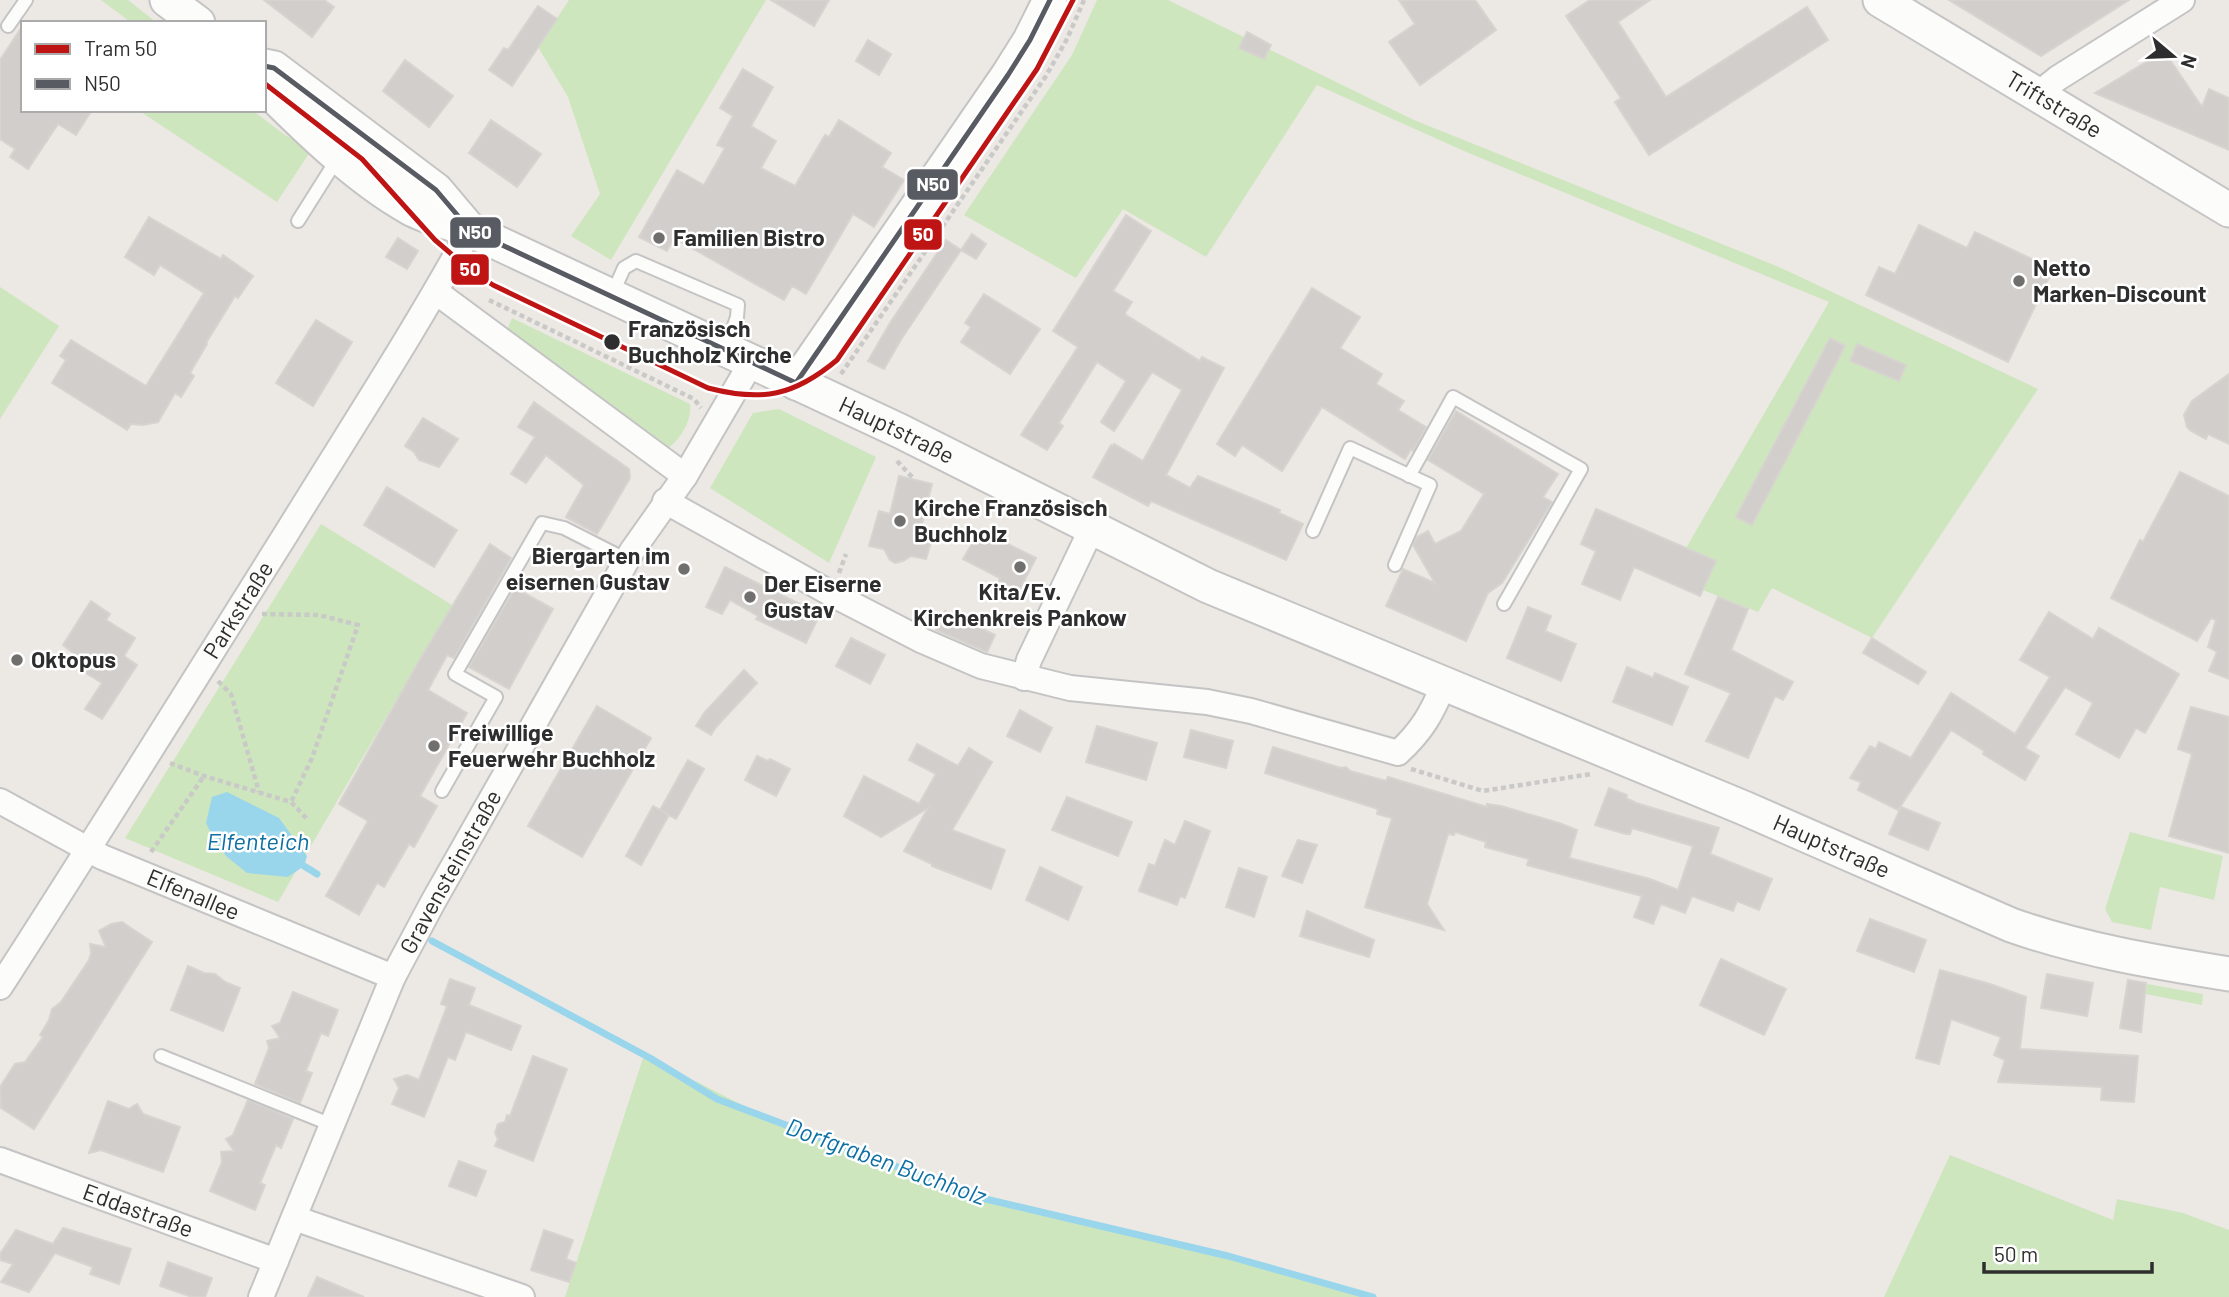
<svg xmlns="http://www.w3.org/2000/svg" width="2229" height="1297" viewBox="0 0 2229 1297" font-family="Barlow,sans-serif">
<style>
.green{fill:#cee6be}
.water{fill:#99d6ec}
.lines{fill:none;stroke-linecap:round;stroke-linejoin:round}
.stream{stroke:#99d6ec;stroke-width:7}
.building{fill:#d1cecb;stroke:#d7d4d0;stroke-width:2}
.lane-casing{stroke:#c5c4c5;stroke-width:16}
.street-casing{stroke:#c5c4c5;stroke-width:28}
.secondary-casing{stroke:#c5c4c5;stroke-width:37}
.path{stroke:#c9c9c8;stroke-width:4.5;stroke-dasharray:5 3.5;stroke-linecap:butt}
.lane{stroke:#fcfcfb;stroke-width:12}
.street{stroke:#fcfcfb;stroke-width:24}
.secondary{stroke:#fcfcfb;stroke-width:33}
.bus-1-casing{stroke:#fff;stroke-width:10}
.bus-1{stroke:#595b62;stroke-width:5}
.tram-1-casing{stroke:#fff;stroke-width:10}
.tram-1{stroke:#be1414;stroke-width:5}
.poi-dot{fill:#706f6e;stroke:#fff;stroke-width:2.5}
.stop-dot{fill:#2e2e2e;stroke:#fff;stroke-width:2.5}
.labels{text-anchor:middle;stroke-width:5;stroke-linejoin:round;paint-order:stroke}
.street-label{font-size:23px;fill:#2e2e2e;stroke:#fff}
.poi-label{font-size:23px;font-weight:bold;fill:#2e2e2e;stroke:#fff;text-anchor:start}
.stop-label{font-size:23px;font-weight:bold;fill:#2e2e2e;stroke:#fff;text-anchor:start}
.water-label{font-size:24px;font-style:italic;fill:#0d6fa3;stroke:#fff}
.line-badge{stroke:#fff;stroke-width:2.5}
.badge-label{font-size:19px;text-anchor:middle;font-weight:bold;fill:#fff}
</style>
<rect width="100%" height="100%" fill="#ece8e4"/>
<!-- green -->
<g class="green">
<path d="M101 0H128L157 23H132Z"/>
<path d="M569 0H766L611 260 571 236 600 194 568 97 538 47Z"/>
<path d="M1097 0H1168L1414 120 1779 267 2038 389 1872 638 1772 588 1758 612 1703 590 1715 561 1686 548 1829 302 1464 151 1317 85 1206 257 1123 209 1076 278 964 215 1072 55Z"/>
<path d="M138 110H252L285 135 312 149 277 202Z"/>
<path d="M0 287 59 326 0 419Z"/>
<path d="M512 318 690 404C692 420 681 439 668 448L506 333Z"/>
<path d="M779 409 876 457 829 563 710 488 753 413Z"/>
<path d="M321 524 452 605 278 902 125 838Z"/>
<path d="M2130 832 2223 856 2214 900 2160 887 2151 930 2112 922 2105 909Z"/>
<path d="M2147 984 2203 994 2202 1005 2146 994Z"/>
<path d="M644 1055 760 1114 993 1201 1228 1256 1373 1297H565Z"/>
<path d="M1950 1155 2113 1220 2117 1199 2183 1213 2229 1230V1297H1884Z"/>
</g>
<!-- water -->
<path class="water" d="M227 792 279 818 307 856 304 866 288 877 247 873 226 856 215 841 206 823 212 797Z"/>
<g class="lines">
<!-- stream -->
<g class="stream">
<path d="M304 866 317 874"/>
<path d="M432 941 650 1058 717 1099 977 1197 1228 1256 1373 1297"/>
</g>
</g>
<!-- building -->
<g class="building">
<path d="M264 0H324L334 7 312 37Z"/>
<path d="M771 0H829L814 26Z"/>
<path d="M1399 0H1475L1496 30 1420 85 1389 42 1415 24Z"/>
<path d="M1590 0H1650L1618 22 1666 97 1807 7 1828 40 1649 155 1615 102 1621 98 1566 16Z"/>
<path d="M1949 0H2129L2041 56Z"/>
<path d="M538 6 557 19 512 86 489 70 504 48 508 50Z"/>
<path d="M23 25V110H92L76 135 58 124 28 169 10 157 15 149 0 139V60Z"/>
<path d="M1247 32 1271 45 1264 59 1239 48Z"/>
<path d="M868 40 891 54 879 75 856 61Z"/>
<path d="M2164 51 2202 107 2209 89 2229 98V150L2095 93Z"/>
<path d="M405 60 453 96 429 127 383 91Z"/>
<path d="M743 69 773 87 751 126 776 141 761 168 795 186 825 135 829 137 839 120 891 153 882 167 904 180 874 227 853 214 806 294 792 286 784 300 674 238 667 251 639 237 677 170 704 185 725 148 717 145 733 116 720 108Z"/>
<path d="M491 120 541 154 517 187 469 153Z"/>
<path d="M1126 215 1151 231 1113 291 1132 302 1125 313 1126 315 1200 361 1202 357 1224 368 1166 475 1190 488 1198 476 1280 510 1279 513 1303 524 1286 560 1151 501 1148 506 1093 477 1111 445 1113 446 1114 444 1143 461 1182 390 1152 372 1114 431 1101 422 1126 381 1097 362 1059 423 1063 426 1047 450 1021 435 1078 347 1053 331Z"/>
<path d="M149 217 221 259 223 255 253 276 238 298 235 296 206 343 207 344 190 373 194 376 181 397 175 393 158 422 143 425 131 424 127 430 52 383 66 360 60 356 71 340 146 386 204 293 160 265 154 275 125 257Z"/>
<path d="M1919 225 1967 248 1975 232 2053 269 2008 362 1866 295 1879 267 1895 274Z"/>
<path d="M972 234 986 244 976 259 961 250Z"/>
<path d="M398 238 418 251 407 269 386 257Z"/>
<path d="M946 240 961 250 902 338 884 369 868 361 890 323Z"/>
<path d="M1312 288 1360 317 1340 348 1382 374 1376 384 1404 401 1398 410 1426 427 1413 451 1411 449 1405 459 1322 407 1282 471 1242 445 1235 456 1217 444Z"/>
<path d="M984 294 1040 329 1010 374 961 342 971 327 965 323Z"/>
<path d="M316 320 352 342 313 406 276 383Z"/>
<path d="M1830 338 1845 346 1752 525 1736 517Z"/>
<path d="M1857 344 1906 365 1899 381 1850 361Z"/>
<path d="M2229 374V444L2208 434 2206 439 2191 431 2187 427 2184 415 2192 401Z"/>
<path d="M534 402 629 469 630 478 597 534 566 517 584 485 546 455 526 483 511 474 535 437 518 427Z"/>
<path d="M1456 411 1558 474 1543 497 1552 502 1502 583 1488 593 1466 641 1386 606 1403 569 1435 583 1413 545 1417 537 1428 531 1435 544 1461 531 1484 494 1428 460Z"/>
<path d="M423 418 458 439 439 467 419 460 414 452 405 446Z"/>
<path d="M2180 472 2229 496V679L2209 671 2217 652 2208 647 2216 620 2211 618 2197 641 2111 598 2140 540 2143 542Z"/>
<path d="M899 476 932 484 920 532 933 535 926 559 911 556 903 561 895 563 890 560 884 549 869 546 879 511 890 514Z"/>
<path d="M387 487 457 530 434 567 364 525Z"/>
<path d="M1596 509 1716 561 1700 596 1634 567 1620 600 1582 584 1596 551 1581 544Z"/>
<path d="M980 530 1036 558 1019 591 999 581 1000 578 963 559Z"/>
<path d="M490 544 511 558 454 658 447 655 428 690 467 713 420 796 437 806 414 847 409 844 384 887 377 883 359 915 326 896 368 821 339 804 419 661Z"/>
<path d="M725 567 820 614 806 643 756 619 758 616 730 600 722 614 706 607Z"/>
<path d="M515 588 553 609 509 689 469 667Z"/>
<path d="M1718 597 1748 609 1731 650 1793 682 1783 700 1775 696 1748 758 1706 741 1731 693 1685 674Z"/>
<path d="M91 601 110 614 106 620 135 638 124 656 137 665 102 719 85 709 102 683 76 667 81 659 63 645Z"/>
<path d="M1528 607 1551 616 1545 631 1576 644 1561 681 1507 658Z"/>
<path d="M945 611 995 635 987 652 936 630Z"/>
<path d="M2049 612 2093 639 2099 628 2179 674 2145 733 2136 728 2119 758 2076 734 2093 703 2065 687 2025 748 2039 756 2025 780 1983 754 1984 751 1951 730 1898 810 1858 790 1861 782 1850 778 1870 746 1876 749 1879 742 1911 758 1951 693 2015 734 2050 677 2020 660Z"/>
<path d="M851 638 885 655 870 684 836 666Z"/>
<path d="M1872 638 1926 672 1918 684 1863 653Z"/>
<path d="M1627 667 1653 678 1655 673 1688 687 1672 725 1613 702Z"/>
<path d="M744 670 757 683 716 727 711 735 696 726 704 713Z"/>
<path d="M597 706 651 738 582 857 528 826Z"/>
<path d="M2191 707 2229 717V853L2169 836 2192 754 2178 749Z"/>
<path d="M1020 710 1052 728 1040 752 1007 736Z"/>
<path d="M1097 726 1157 743 1146 780 1086 762Z"/>
<path d="M1191 730 1233 741 1226 768 1184 757Z"/>
<path d="M917 744 958 766 969 748 992 762 952 830 1005 850 991 889 932 866V864L904 851 928 808 881 837 844 816 864 776 919 804 936 774 909 760Z"/>
<path d="M1273 747 1341 768 1346 767 1350 771 1386 781 1388 777 1487 807V804L1501 806 1559 823 1577 830 1569 858 1650 879 1678 890 1693 846 1632 828 1630 834H1626L1595 825 1609 788 1627 795 1626 798 1636 803 1719 828 1710 854 1772 879 1759 910 1737 901 1733 911 1692 896 1685 913 1661 904 1653 924 1634 917 1642 896 1527 865 1529 859 1485 847 1486 842 1455 832 1454 835 1448 834 1427 904 1444 930 1365 907 1392 818 1377 814 1378 809 1265 773Z"/>
<path d="M757 756 768 761 770 759 790 769 776 796 745 780Z"/>
<path d="M688 760 704 769 676 819 660 810Z"/>
<path d="M1067 797 1132 822 1118 856 1052 830Z"/>
<path d="M653 806 669 815 641 865 626 856Z"/>
<path d="M1901 807 1940 823 1928 850 1889 834Z"/>
<path d="M1185 821 1210 831 1185 898 1180 896 1177 905 1139 891 1149 864 1155 866 1165 840 1175 845Z"/>
<path d="M1298 840 1317 845 1302 883 1282 876Z"/>
<path d="M1040 867 1082 887 1068 920 1026 900Z"/>
<path d="M1239 868 1267 877 1254 917 1226 907Z"/>
<path d="M1307 911 1374 940 1369 957 1300 936Z"/>
<path d="M1870 919 1926 940 1914 972 1857 951Z"/>
<path d="M122 922 152 942 34 1129 1 1108 0 1087 15 1064 25 1062 43 1037 40 1035 49 1020 52 1009 61 1002 89 960 91 953 90 944 106 947 99 931 111 924Z"/>
<path d="M1721 959 1786 989 1764 1035 1700 1005Z"/>
<path d="M188 966 204 973 215 974 225 982 240 988 223 1031 171 1010Z"/>
<path d="M1940 970 1990 984 2026 997 2020 1049 2138 1056 2134 1102 2101 1100 2102 1087 1998 1082 2005 1060 1994 1055 2001 1037 1951 1019 1939 1064 1916 1058Z"/>
<path d="M2047 974 2093 983 2087 1016 2041 1008Z"/>
<path d="M450 979 475 988 469 1005 521 1026 511 1050 466 1032 455 1060 448 1057 424 1117 392 1104 399 1088 394 1079 407 1075 419 1080 447 1006 441 1004Z"/>
<path d="M2128 980 2146 983 2141 1032 2120 1028Z"/>
<path d="M293 992 338 1010 328 1036 321 1033 306 1071 312 1073 300 1103 255 1084 269 1048 267 1041 280 1038 272 1026 280 1023Z"/>
<path d="M533 1056 567 1069 533 1161 495 1146 498 1139 495 1133 498 1124 505 1122 507 1115 510 1116Z"/>
<path d="M248 1100 293 1119 281 1148 276 1145 260 1183 265 1185 255 1210 210 1191 222 1162 221 1152 234 1151 226 1139 233 1135Z"/>
<path d="M108 1101 129 1109 137 1104 143 1114 180 1127 163 1172 101 1150 89 1153Z"/>
<path d="M459 1161 486 1171 476 1196 449 1186Z"/>
<path d="M63 1228 131 1249 119 1284 90 1274 93 1267 55 1253 29 1292 1 1282 13 1264 0 1260V1254L16 1230 53 1244Z"/>
<path d="M544 1230 573 1240 566 1259 576 1263 569 1282 531 1270Z"/>
<path d="M168 1262 212 1278 205 1297H192L160 1286Z"/>
<path d="M317 1277 364 1297H308Z"/>
</g>
<g class="lines">
<!-- lane casing -->
<g class="lane-casing">
<g id="lane">
<path d="M8 26 26 0"/>
<path d="M298 221 339 156"/>
<path d="M611 297 624 268 636 261 738 305 737 317 726 349"/>
<path d="M1409 476 1453 397 1581 469 1504 604"/>
<path d="M1313 531 1350 448 1430 485 1395 565"/>
<path d="M442 791 496 697 455 674 542 523 564 528 627 560"/>
<path d="M161 1056 332 1125"/>
</g>
</g>
<!-- street casing -->
<g class="street-casing">
<g id="street">
<path d="M2037 95 2058 78 2182 0"/>
<path d="M436 292 685 476"/>
<path d="M665 501 830 593 923 641 981 666 1070 688 1207 702 1251 711 1398 753C1422 731 1432 713 1444 684"/>
<path d="M1024 678 1029 660 1092 528"/>
<path id="s1" d="M0 801 102 857 393 977"/>
<path id="s2" d="M0 987C97 837 191 685 286 534 348 433 413 334 470 230"/>
<path id="s3" d="M0 1160 276 1261"/>
<path d="M294 1218 522 1297"/>
<path id="s4" d="M261 1297 393 977 433 902 632 551 685 476 751 363"/>
</g>
</g>
<!-- secondary casing -->
<g class="secondary-casing">
<g id="secondary">
<path d="M167 0 198 23"/>
<path id="s5" d="M1880 0 2229 210"/>
<path d="M264 66 274 68 436 190 469 229"/>
<path id="s6" d="M264 86C306 128 358 179 410 208 428 218 451 223 470 230L900 431 1208 586 1744 808 2011 925C2082 950 2155 962 2229 974"/>
<path d="M796 383 1008 75 1030 40 1050 0"/>
</g>
</g>
<!-- path -->
<g class="path">
<path d="M489 300 694 399 701 408"/>
<path d="M841 374 1046 76 1067 39 1084 0"/>
<path d="M897 461 914 479"/>
<path d="M839 573 846 554"/>
<path d="M262 614 319 615 358 625 312 758 291 802"/>
<path d="M218 681 231 694 259 792"/>
<path d="M170 763 204 776 291 802 307 819"/>
<path d="M1411 769 1483 791 1591 774"/>
<path d="M151 852 204 776"/>
</g>
<!-- lane -->
<use href="#lane" class="lane"/>
<!-- street -->
<use href="#street" class="street"/>
<!-- secondary -->
<use href="#secondary" class="secondary"/>
<!-- bus-1 casing -->
<g class="bus-1-casing">
<path id="bus-1" d="M264 66 274 68 436 190 470 230 796 383 1008 75 1030 40 1050 0"/>
</g>
<!-- bus-1 -->
<use href="#bus-1" class="bus-1"/>
<!-- tram-1 casing -->
<g class="tram-1-casing">
<path id="tram-1" d="M264 83 362 159 435 240 470 270 493 285 708 388C762 402 794 396 837 360L1037 69 1073 0"/>
</g>
<!-- tram-1 -->
<use href="#tram-1" class="tram-1"/>
</g>
<!-- markers -->
<g class="poi-dot">
<circle cx="659" cy="238" r="7"/>
<circle cx="2019" cy="281" r="7"/>
<circle cx="900" cy="521" r="7"/>
<circle cx="1020" cy="567" r="7"/>
<circle cx="684" cy="569" r="7"/>
<circle cx="750" cy="597" r="7"/>
<circle cx="17" cy="660" r="7"/>
<circle cx="434" cy="746" r="7"/>
</g>
<circle class="stop-dot" cx="612" cy="342" r="9"/>
<g class="labels">
<!-- street labels -->
<g class="street-label">
<text dy="8" stroke="none"><textPath href="#s5" startOffset="203">Triftstraße</textPath></text>
<text dy="8" stroke="none"><textPath href="#s6" startOffset="726">Hauptstraße</textPath></text>
<text dy="8" stroke="none"><textPath href="#s2" startOffset="446">Parkstraße</textPath></text>
<text dy="8" stroke="none"><textPath href="#s6" startOffset="1750">Hauptstraße</textPath></text>
<text dy="8" stroke="none"><textPath href="#s4" startOffset="466">Gravensteinstraße</textPath></text>
<text dy="8" stroke="none"><textPath href="#s1" startOffset="215">Elfenallee</textPath></text>
<text dy="8" stroke="none"><textPath href="#s3" startOffset="147">Eddastraße</textPath></text>
</g>
<!-- poi labels -->
<g class="poi-label">
<text x="673" y="246">Familien Bistro</text>
<text x="2033" y="276">Netto<tspan x="2033" dy="26">Marken-Discount</tspan></text>
<text x="914" y="516">Kirche Französisch<tspan x="914" dy="26">Buchholz</tspan></text>
<text x="670" y="564" text-anchor="end">Biergarten im<tspan x="670" dy="26">eisernen Gustav</tspan></text>
<text x="764" y="592">Der Eiserne<tspan x="764" dy="26">Gustav</tspan></text>
<text x="1020" y="600" text-anchor="middle">Kita/Ev.<tspan x="1020" dy="26">Kirchenkreis Pankow</tspan></text>
<text x="31" y="668">Oktopus</text>
<text x="448" y="741">Freiwillige<tspan x="448" dy="26">Feuerwehr Buchholz</tspan></text>
</g>
<!-- stop labels -->
<g class="stop-label">
<text x="628" y="337">Französisch<tspan x="628" dy="26">Buchholz Kirche</tspan></text>
</g>
<!-- water labels -->
<g class="water-label">
<text x="258" y="850">Elfenteich</text>
<text transform="translate(886 1162) rotate(20)" y="8">Dorfgraben Buchholz</text>
</g>
</g>
<g class="line-badge">
<rect x="906" y="168" width="53" height="33" rx="7" fill="#595b62"/>
<rect x="449" y="216" width="53" height="33" rx="7" fill="#595b62"/>
<rect x="903" y="218" width="40" height="33" rx="7" fill="#be1414"/>
<rect x="450" y="253" width="40" height="33" rx="7" fill="#be1414"/>
</g>
<g class="badge-label">
<text x="933" y="191">N50</text>
<text x="475" y="239">N50</text>
<text x="923" y="241">50</text>
<text x="470" y="276">50</text>
</g>
<!-- legend -->
<rect x="21" y="21" width="245" height="91" fill="#ffffff" stroke="#ababab" stroke-width="2"/>
<rect x="35" y="44" width="35" height="10" fill="#be1414" stroke="#ababab" stroke-width="2"/>
<text x="84" y="56" font-size="21" fill="#2e2e2e">Tram 50</text>
<rect x="35" y="79" width="35" height="10" fill="#595b62" stroke="#ababab" stroke-width="2"/>
<text x="84" y="91" font-size="21" fill="#2e2e2e">N50</text>
<!-- north arrow -->
<g transform="translate(2173 56) rotate(109)" stroke="#ffffff" stroke-width="5" paint-order="stroke">
<path d="M0-5L12 26L0 18L-12 26Z" fill="#2e2e2e"/>
<text y="-10" font-size="19" font-weight="bold" text-anchor="middle" fill="#2e2e2e">N</text>
</g>
<!-- scale -->
<path d="M1984 1262v10h168v-10" fill="none" stroke="#2e2e2e" stroke-width="3.5"/>
<text x="1994" y="1262" font-size="21" fill="#2e2e2e" stroke="#ffffff" stroke-width="5" paint-order="stroke">50 m</text>
</svg>
